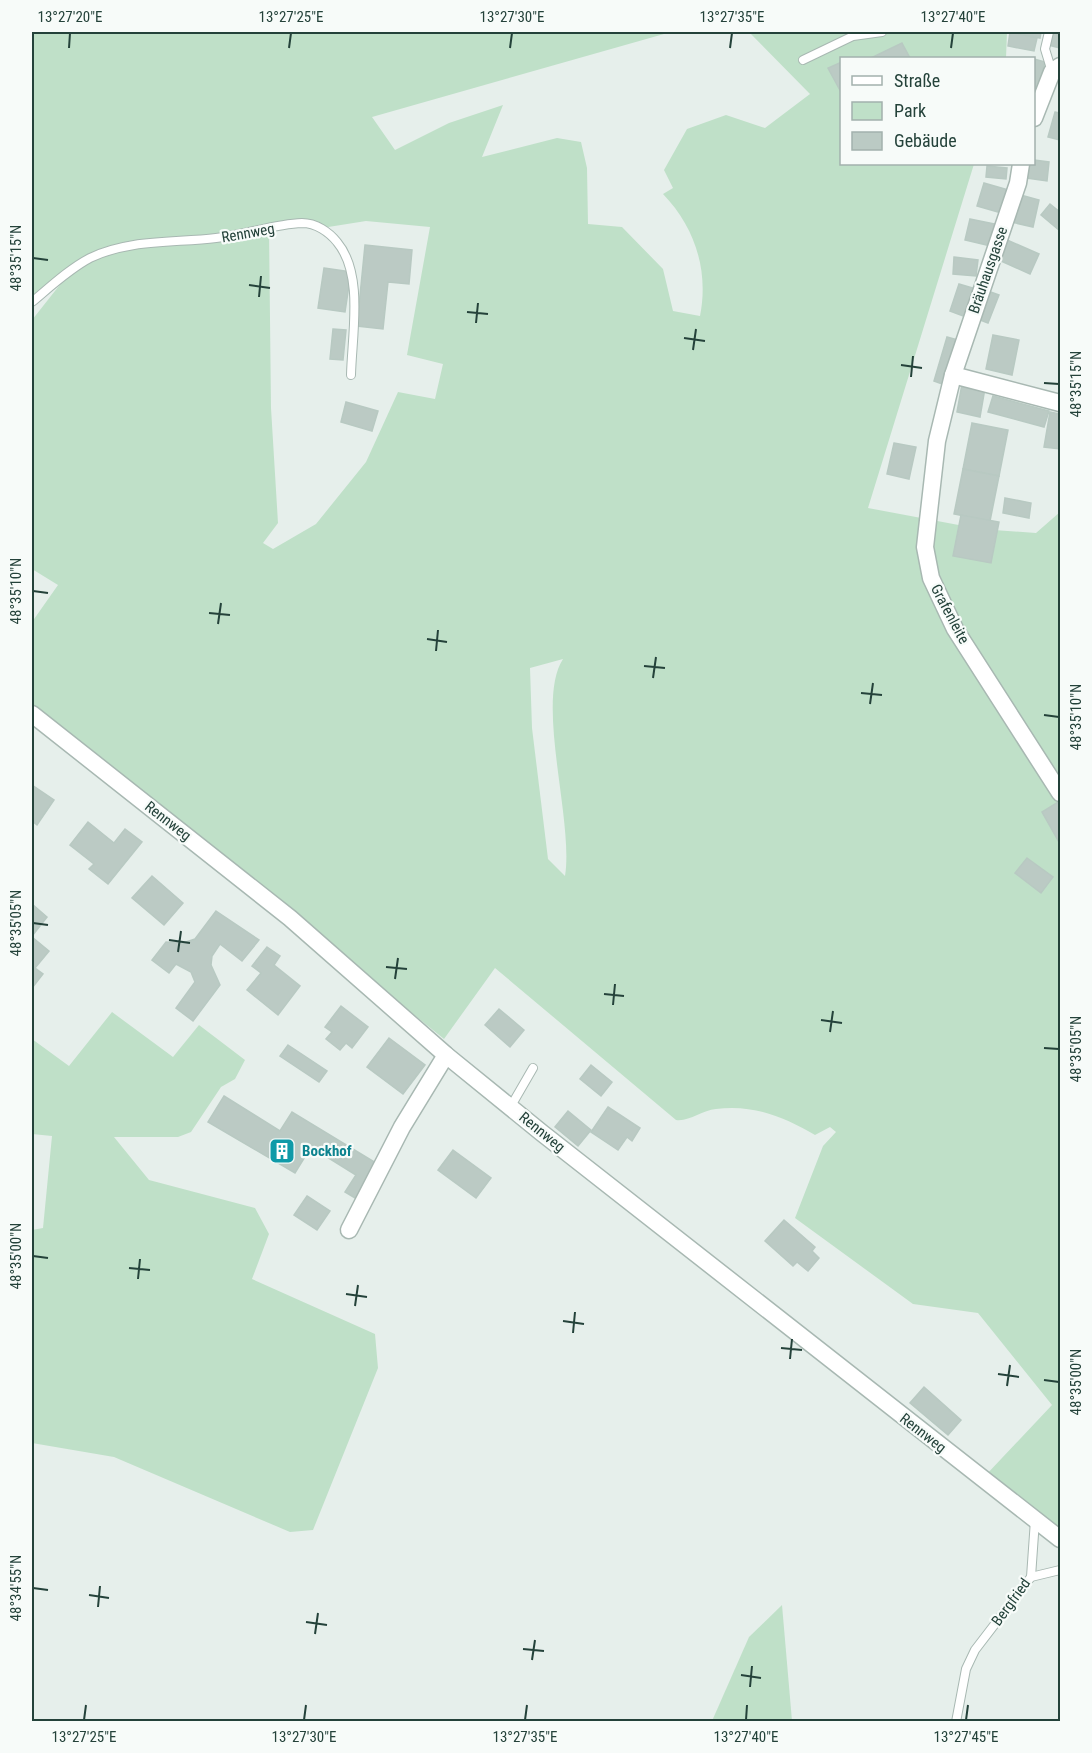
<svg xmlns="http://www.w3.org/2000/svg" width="1092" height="1753" viewBox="0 0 1092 1753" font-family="'Roboto Condensed',sans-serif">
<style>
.green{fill:#bfe0c8;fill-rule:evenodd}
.building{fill:#bbcac4;stroke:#b8c9c2;stroke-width:1.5}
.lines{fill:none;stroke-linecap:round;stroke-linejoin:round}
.lane-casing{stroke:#a8b8b2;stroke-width:10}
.street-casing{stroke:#a8b8b2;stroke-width:19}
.lane{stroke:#fff;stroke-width:8}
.street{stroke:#fff;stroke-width:16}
.ticks{fill:none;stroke:#24423a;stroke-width:2}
.labels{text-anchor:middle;stroke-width:4.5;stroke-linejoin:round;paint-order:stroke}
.street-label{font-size:15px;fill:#24423a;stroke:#f7fbf9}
.culture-label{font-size:15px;font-weight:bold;fill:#0d838f;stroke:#f7fbf9;text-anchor:start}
.neatline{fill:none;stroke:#24423a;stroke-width:2}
.ticks-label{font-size:15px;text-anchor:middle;fill:#24423a}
</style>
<rect width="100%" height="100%" fill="#e6efeb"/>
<!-- green -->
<g class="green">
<path d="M32 32H671L372 117 395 150 449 123 503 105 482 157 557 138 581 142 587 168 588 224 622 227 663 269 673 311 700 316C709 271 695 227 663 194L673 188 664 170 687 129 726 115 765 128 810 94 749 32H1007L1006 58H842V164H974L868 508 980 529 1036 533 1060 512V1539L985 1476 1052 1405 978 1313 913 1304 795 1218 823 1146 836 1132 830 1127 815 1135C784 1117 753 1104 716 1109 702 1110 689 1122 676 1120L495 968 444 1039 32 705V622L58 585 32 569V320L70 272 32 302ZM366 221 430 227 407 355 443 364 435 399 398 392 366 462 316 524 273 549 263 543 278 523 271 408 269 229 304 223 322 228ZM563 659C535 702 574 821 565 876L548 859 532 728 530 668Z"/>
<path d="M112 1012 173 1057 199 1025 245 1060 235 1079 221 1087 191 1132 178 1137H114L149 1180 255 1208 269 1234 252 1279 375 1334 378 1368 313 1530 290 1532 114 1457 32 1443V1230L43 1228 52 1136 32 1134V1039L69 1066Z"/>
<path d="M782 1605 792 1721H712L749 1637Z"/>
</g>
<!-- building -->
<g class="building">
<path d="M1010 32 1037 38 1034 51 1008 46Z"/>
<path d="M1011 32H1041L1040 38Z"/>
<path d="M1051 32H1060V48L1048 45Z"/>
<path d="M902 43 910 58H871Z"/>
<path d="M1034 59 1045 62 1037 91H1034Z"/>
<path d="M842 62V94L828 68Z"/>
<path d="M1055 112 1060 113V140L1048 137Z"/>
<path d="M1034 160 1049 162 1047 181 1027 178 1029 164H1034Z"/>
<path d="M987 166 1007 168 1006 179 986 177Z"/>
<path d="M984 183 1012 191 1005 214 977 206Z"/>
<path d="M1017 194 1039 200 1033 227 1011 222Z"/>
<path d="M1050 204 1060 212V231L1041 215Z"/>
<path d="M970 219 995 224 991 246 965 240Z"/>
<path d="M1007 240 1039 254 1030 274 999 260Z"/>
<path d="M365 245 412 250 409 284 388 282 383 329 357 326Z"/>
<path d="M954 257 978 260 976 276 953 274Z"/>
<path d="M324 268 351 272 345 312 318 308Z"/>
<path d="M959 284 976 289 966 317 950 311Z"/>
<path d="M985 290 999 295 988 323 975 318Z"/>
<path d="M333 329 346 330 343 360 330 359Z"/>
<path d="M993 335 1019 340 1012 375 986 369Z"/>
<path d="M947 337 958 340 945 385 934 381Z"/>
<path d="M962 384 985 388 980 417 957 412Z"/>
<path d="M993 396 1049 411 1044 427 988 412Z"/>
<path d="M346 402 378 411 372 431 341 422Z"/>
<path d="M1050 412 1060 414V449L1044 447Z"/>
<path d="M972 423 1008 430 999 476 963 469Z"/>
<path d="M894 443 916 447 909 479 887 474Z"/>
<path d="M963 469 999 476 990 521 954 514Z"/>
<path d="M1005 498 1031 503 1029 518 1003 513Z"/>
<path d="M961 515 999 522 991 563 953 556Z"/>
<path d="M32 785 54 800 37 825 32 821Z"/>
<path d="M1058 802 1060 807V844L1042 812Z"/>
<path d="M88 822 114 843 125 829 142 842 108 884 89 869 94 864 70 845Z"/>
<path d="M1027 858 1053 877 1041 893 1015 873Z"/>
<path d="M152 876 183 903 164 925 132 898Z"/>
<path d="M32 904 47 917 32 936Z"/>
<path d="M216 911 259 940 242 961 220 944 212 956 211 965 220 985 193 1021 176 1008 195 982 191 972 176 964 169 973 152 960 166 942 183 943 195 939Z"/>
<path d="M32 937 49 951 35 968 43 974 32 988Z"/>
<path d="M267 947 280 956 274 965 300 986 278 1015 247 990 261 973 252 966Z"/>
<path d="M341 1006 368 1027 352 1048 346 1043 340 1050 326 1039 332 1032 325 1027Z"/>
<path d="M499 1009 524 1030 510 1047 485 1025Z"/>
<path d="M389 1038 425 1065 403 1094 367 1067Z"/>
<path d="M288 1045 327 1071 319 1082 280 1056Z"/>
<path d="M591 1065 612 1082 601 1096 580 1079Z"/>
<path d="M224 1096 280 1131 292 1112 381 1166 360 1201 345 1192 356 1175 311 1147 295 1173 208 1122Z"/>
<path d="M608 1107 640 1128 632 1141 627 1137 618 1150 591 1132Z"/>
<path d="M568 1111 591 1130 578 1146 555 1127Z"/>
<path d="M453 1150 491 1178 476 1198 438 1170Z"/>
<path d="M307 1196 330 1211 317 1230 294 1215Z"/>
<path d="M784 1220 815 1247 812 1251 819 1258 808 1271 797 1262 793 1266 765 1241Z"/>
<path d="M924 1387 961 1420 948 1435 910 1403Z"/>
</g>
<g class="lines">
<!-- lane casing -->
<g class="lane-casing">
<g id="lane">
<path d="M1049 32 1045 49 1052 72"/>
<path d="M803 60 853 36 882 32"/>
<path d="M32 302C50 287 69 269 90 258 129 239 175 243 216 238 245 235 274 224 302 223 316 223 329 232 337 242 364 274 352 334 351 375"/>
<path d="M511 1106 533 1068"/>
<path d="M1031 1577 1060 1570"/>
<path d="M956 1722 966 1669 975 1650 1031 1577 1035 1520"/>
</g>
</g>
<!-- street casing -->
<g class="street-casing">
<g id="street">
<path d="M1034 118 1052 72 1060 66"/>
<path d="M1021 164 1018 183 953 375 937 441 925 547 931 578 955 629 1060 793"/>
<path d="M953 375 1060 403"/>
<path d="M32 714 290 918 446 1055 542 1133 1060 1539"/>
<path d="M349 1230 402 1127 446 1055"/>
</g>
</g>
<!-- lane -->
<use href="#lane" class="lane"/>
<!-- street -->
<use href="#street" class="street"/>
</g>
<!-- ticks -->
<path class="ticks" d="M69 48 70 33M289 48 291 33M510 48 512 33M730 48 732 33M951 48 953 33M33 258 48 260M249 285 270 288M259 297 261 276M467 312 488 314M476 323 478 303M684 338 705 341M693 350 696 329M901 365 922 368M911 377 913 356M1044 383 1059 384M33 591 48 593M209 613 230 615M218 624 221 603M427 639 447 642M436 651 438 630M644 666 665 668M653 678 656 657M861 693 882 695M870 704 873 683M1044 715 1059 717M33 923 48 925M169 940 190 943M178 952 181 931M386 967 407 969M395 979 398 958M604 994 624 996M613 1005 615 984M821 1020 842 1023M830 1032 833 1011M1044 1048 1059 1049M33 1256 48 1258M129 1268 150 1270M138 1279 140 1259M346 1294 367 1297M355 1306 358 1285M563 1321 584 1324M573 1333 575 1312M781 1348 802 1350M790 1359 792 1339M998 1374 1019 1377M1044 1380 1059 1382M1007 1386 1010 1365M33 1588 48 1590M89 1595 109 1598M98 1607 100 1586M306 1622 327 1625M315 1634 318 1613M523 1649 544 1651M532 1660 535 1640M741 1675 761 1678M750 1687 752 1666M84 1720 86 1705M304 1720 306 1705M525 1720 527 1705M746 1720 747 1705M966 1720 968 1705"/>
<!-- icons -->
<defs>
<g id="building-square" transform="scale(1.35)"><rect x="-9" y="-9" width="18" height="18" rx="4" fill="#0f9aa8" stroke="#f7fbf9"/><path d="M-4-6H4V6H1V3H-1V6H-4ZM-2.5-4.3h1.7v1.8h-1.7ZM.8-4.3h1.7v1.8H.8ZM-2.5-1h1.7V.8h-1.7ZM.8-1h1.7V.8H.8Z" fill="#fff"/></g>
</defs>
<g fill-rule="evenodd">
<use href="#building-square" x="282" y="1151"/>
</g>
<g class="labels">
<!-- street labels -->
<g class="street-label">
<text transform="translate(248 233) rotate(-10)" y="5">Rennweg</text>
<text transform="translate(988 270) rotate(-71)" y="5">Bräuhausgasse</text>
<text transform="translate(950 614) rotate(62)" y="5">Grafenleite</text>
<text transform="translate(168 821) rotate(38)" y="5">Rennweg</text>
<text transform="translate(542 1132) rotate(39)" y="5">Rennweg</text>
<text transform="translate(923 1433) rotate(38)" y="5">Rennweg</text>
<text transform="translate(1011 1602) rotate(-54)" y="5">Bergfried</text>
</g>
<!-- culture labels -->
<g class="culture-label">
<text x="302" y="1156">Bockhof</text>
</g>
</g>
<!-- border -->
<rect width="1092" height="1753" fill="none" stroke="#f7fbf9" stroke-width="66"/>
<!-- legend -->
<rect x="840" y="57" width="195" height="108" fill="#f7fbf9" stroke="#a3b1ad" stroke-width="1.5"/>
<rect x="852" y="76" width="30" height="9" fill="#ffffff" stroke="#a3b1ad" stroke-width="1.5"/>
<text x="894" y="87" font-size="18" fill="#24423a">Straße</text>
<rect x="852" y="102" width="30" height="18" fill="#bfe0c8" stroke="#a3b1ad" stroke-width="1.5"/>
<text x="894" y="117" font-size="18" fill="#24423a">Park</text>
<rect x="852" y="132" width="30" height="18" fill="#bbcac4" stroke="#a3b1ad" stroke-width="1.5"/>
<text x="894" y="147" font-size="18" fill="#24423a">Gebäude</text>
<rect x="33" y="33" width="1026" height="1687" class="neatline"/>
<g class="ticks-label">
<text x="70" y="22">13°27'20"E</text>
<text x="291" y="22">13°27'25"E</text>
<text x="512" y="22">13°27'30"E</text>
<text x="732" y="22">13°27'35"E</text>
<text x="953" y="22">13°27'40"E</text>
<text transform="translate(16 258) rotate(-90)" y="5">48°35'15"N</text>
<text transform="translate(1076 384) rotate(-90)" y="5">48°35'15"N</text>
<text transform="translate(16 591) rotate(-90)" y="5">48°35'10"N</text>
<text transform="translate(1076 717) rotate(-90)" y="5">48°35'10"N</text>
<text transform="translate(16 923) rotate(-90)" y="5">48°35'05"N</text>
<text transform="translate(1076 1049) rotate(-90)" y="5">48°35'05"N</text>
<text transform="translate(16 1256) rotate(-90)" y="5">48°35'00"N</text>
<text transform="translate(1076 1382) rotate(-90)" y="5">48°35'00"N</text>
<text transform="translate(16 1588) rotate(-90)" y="5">48°34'55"N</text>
<text x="84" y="1742">13°27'25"E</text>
<text x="304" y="1742">13°27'30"E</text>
<text x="525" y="1742">13°27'35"E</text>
<text x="746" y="1742">13°27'40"E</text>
<text x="966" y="1742">13°27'45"E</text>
</g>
</svg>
